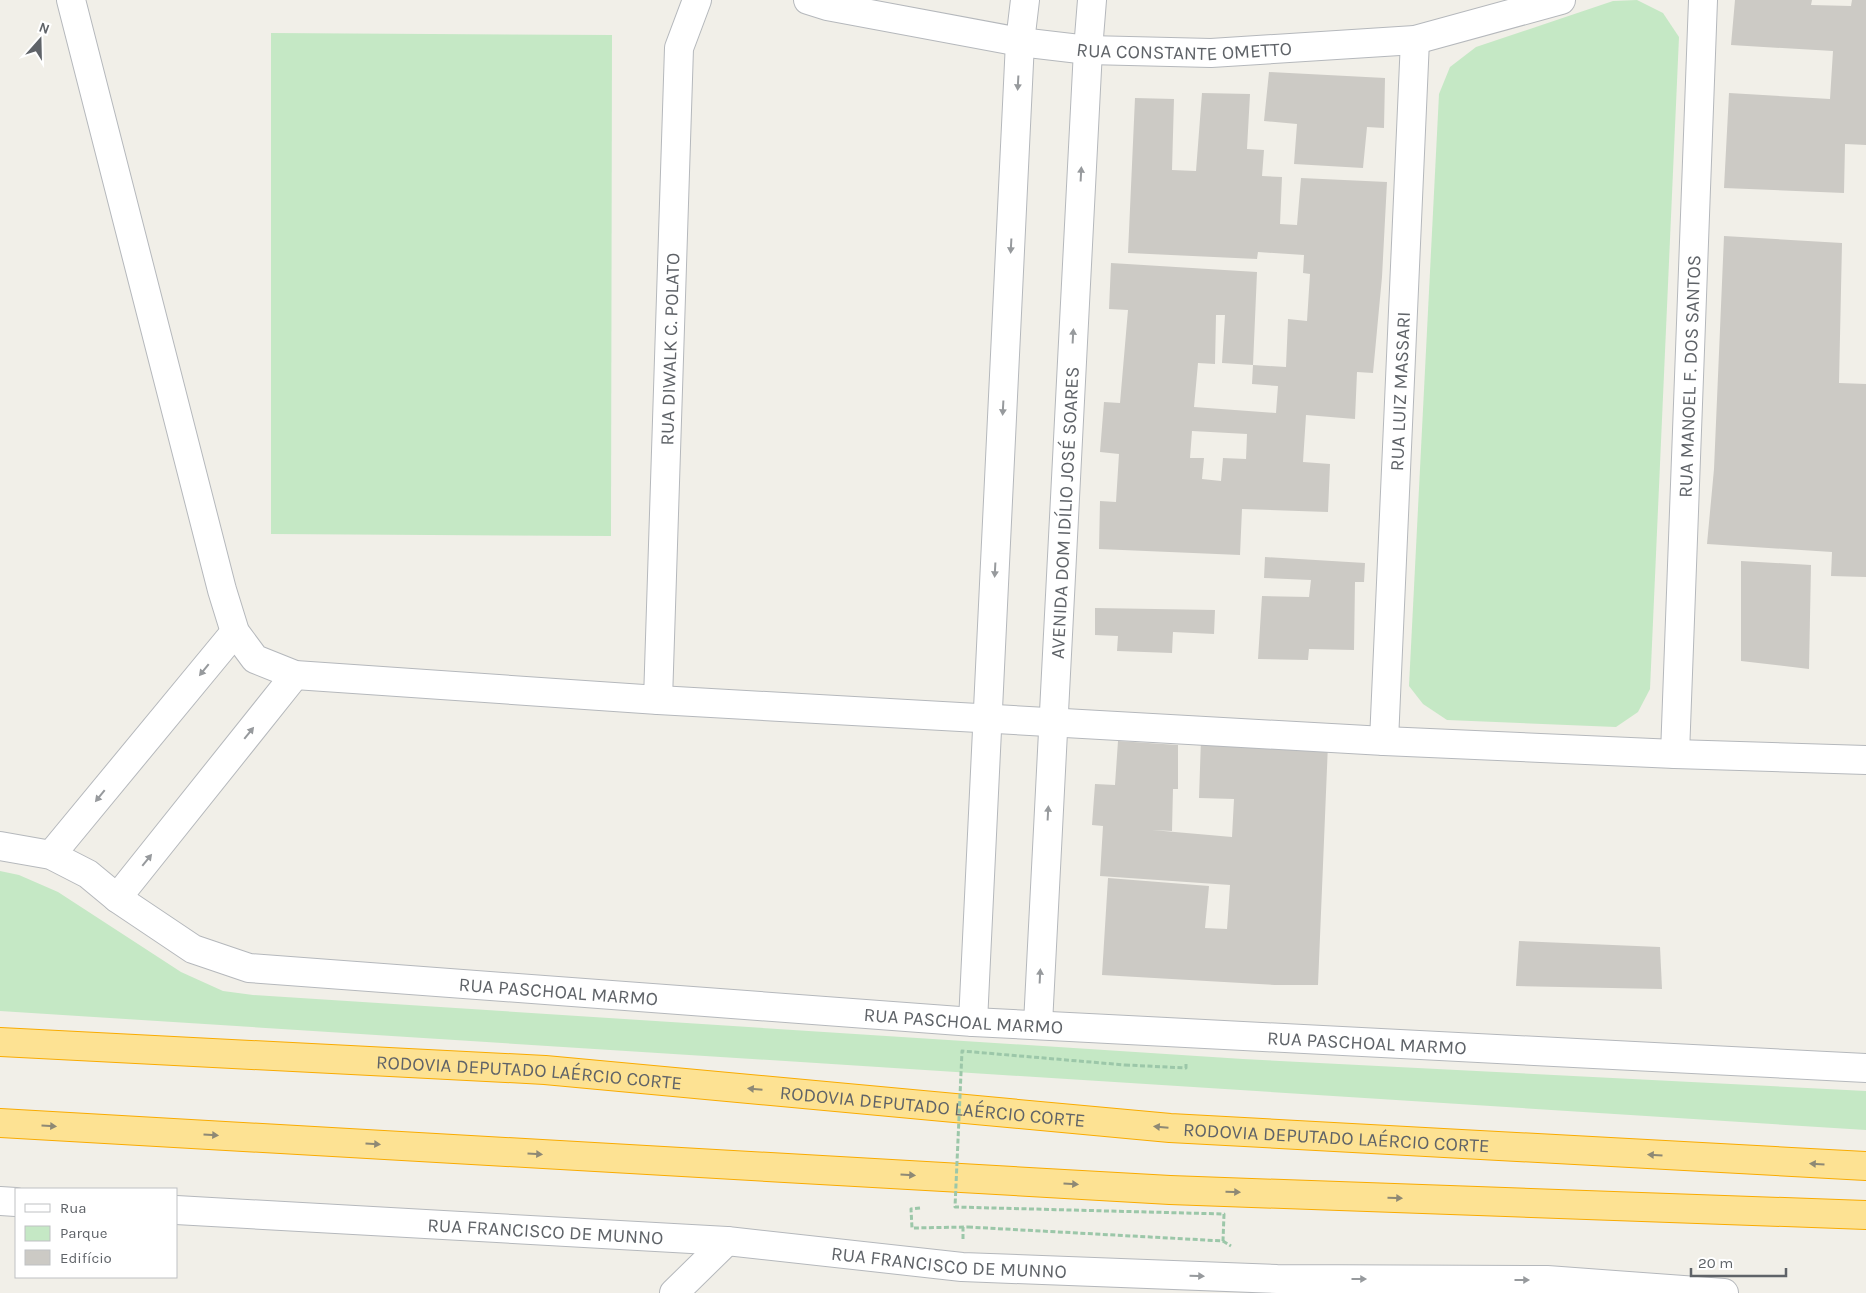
<svg xmlns="http://www.w3.org/2000/svg" width="1866" height="1293" viewBox="0 0 1866 1293" font-family="Karla,sans-serif">
<style>
.green{fill:#c5e8c5}
.building{fill:#cccac5;fill-rule:evenodd}
.lines{fill:none;stroke-linecap:round;stroke-linejoin:round}
.minor-casing{stroke:#b5b8bc;stroke-width:30}
.highway-casing{stroke:#f9ab00;stroke-width:30}
.path{stroke:#9cc7a9;stroke-width:3;stroke-dasharray:5 2.5;stroke-linecap:butt}
.minor{stroke:#fff;stroke-width:28}
.highway{stroke:#fde293;stroke-width:28}
.path-bridge{stroke:#9cc7a9;stroke-width:3;stroke-dasharray:5 2.5;stroke-linecap:butt}
.oneway{fill:#979a9d}
.oneway2{fill:#8e8975}
.labels{text-anchor:middle;stroke-width:4;stroke-linejoin:round;paint-order:stroke}
.street-label{font-size:19px;fill:#5f6368;stroke:#fff}
</style>
<rect width="100%" height="100%" fill="#f1efe8"/>
<!-- green -->
<g class="green">
<path d="M1637 0 1663 13 1679 37 1650 689 1638 712 1616 727 1447 720 1423 704 1409 686 1439 94 1450 67 1476 47 1613 1Z"/>
<path d="M271 33 612 35 611 536 271 534Z"/>
<path d="M0 871 19 875 58 892 181 972 223 991 253 995 1243 1059 1866 1091V1130L0 1011Z"/>
</g>
<!-- building -->
<g class="building">
<path d="M1735 0H1812L1811 5 1851 6 1852 0H1866V145L1845 144 1844 193 1724 188 1729 93 1830 99 1833 51 1731 45Z"/>
<path d="M1269 72 1385 78 1384 128 1367 127 1363 168 1294 164 1297 124 1264 121Z"/>
<path d="M1202 93 1250 94 1247 149 1264 150 1262 176 1282 177 1280 224 1297 225 1301 178 1387 182 1382 277 1373 373 1357 372 1355 419 1306 415 1303 462 1330 464 1328 512 1242 509 1240 555 1099 549 1100 501 1116 502 1119 454 1100 452 1104 402 1120 403 1128 310 1109 309 1111 263 1257 272 1253 365 1222 363 1225 315H1216L1215 364 1198 363 1194 407 1276 413 1278 386 1252 384 1253 365 1286 367 1288 319 1307 321 1310 274 1303 273 1304 255 1258 252 1257 259 1128 253 1135 98 1174 99 1172 170 1196 171ZM1192 431 1247 434 1246 459 1223 458 1221 481 1202 479 1204 458H1190Z"/>
<path d="M1724 236 1842 243 1839 383 1866 384V577L1831 576 1832 552 1707 544 1714 469Z"/>
<path d="M1265 557 1365 563 1364 582H1355L1354 650 1309 649 1308 660 1258 659 1262 596 1309 597 1311 580 1264 578Z"/>
<path d="M1741 561 1811 565 1809 669 1741 661Z"/>
<path d="M1095 608 1215 610 1214 634 1173 632 1172 653 1117 651 1118 636 1095 635Z"/>
<path d="M1201 739 1328 744 1318 985H1275L1102 975 1108 878 1209 886 1205 928 1227 929 1230 885 1100 876 1103 826 1092 825 1095 784 1115 785 1118 741 1178 745V789H1173L1172 831 1152 830 1232 837 1234 799 1199 798Z"/>
<path d="M1519 941 1660 947 1662 989 1516 986Z"/>
</g>
<g class="lines">
<!-- minor casing -->
<g class="minor-casing">
<g id="minor">
<path d="M71 0 222 590 235 632 255 659 295 675 658 700 1384 741 1675 754 1866 760"/>
<path id="s1" d="M808 0 827 6 1020 42 1088 50 1211 53 1415 40 1561 0"/>
<path id="s2" d="M658 700 679 48 697 0"/>
<path id="s3" d="M1384 741 1415 40"/>
<path id="s4" d="M1675 754 1703 0"/>
<path id="s5" d="M0 846 51 855 88 874 117 898 193 949 249 968 973 1022 1866 1068"/>
<path d="M51 855 235 632"/>
<path d="M117 898 295 675"/>
<path d="M973 1022 1020 42 1025 0"/>
<path id="s6" d="M1038 1024 1088 50 1092 0"/>
<path d="M0 1201 16 1202"/>
<path id="s7" d="M176 1210 727 1241 962 1267 1277 1279 1547 1280 1724 1293"/>
<path d="M674 1293 727 1241"/>
</g>
</g>
<!-- highway casing -->
<g class="highway-casing">
<g id="highway">
<path id="s8" d="M0 1042 545 1070 1170 1128 1866 1166"/>
<path d="M0 1123 1170 1190 1866 1215"/>
</g>
</g>
<!-- path -->
<g class="path">
<path d="M1125 1065 1186 1068V1063"/>
<path d="M920 1208 911 1209 912 1228 968 1227"/>
<path d="M963 1239V1227"/>
<path d="M1223 1241 1231 1246"/>
</g>
<!-- minor -->
<use href="#minor" class="minor"/>
<!-- highway -->
<use href="#highway" class="highway"/>
<!-- path-bridge -->
<path class="path-bridge" d="M968 1227 1223 1241 1224 1214 955 1207 962 1051 1125 1065"/>
</g>
<!-- one-way arrows -->
<defs><path id="oneway-solid" d="M-6-.8H1V-3.2L6.5 0L1 3.2V.8H-6Z" transform="scale(1.25)"/></defs>
<g class="oneway">
<use href="#oneway-solid" transform="translate(1018 83) rotate(93)"/>
<use href="#oneway-solid" transform="translate(1081 174) rotate(-87)"/>
<use href="#oneway-solid" transform="translate(1011 246) rotate(93)"/>
<use href="#oneway-solid" transform="translate(1073 336) rotate(-87)"/>
<use href="#oneway-solid" transform="translate(1003 408) rotate(93)"/>
<use href="#oneway-solid" transform="translate(995 570) rotate(93)"/>
<use href="#oneway-solid" transform="translate(204 670) rotate(129)"/>
<use href="#oneway-solid" transform="translate(249 733) rotate(-51)"/>
<use href="#oneway-solid" transform="translate(100 796) rotate(129)"/>
<use href="#oneway-solid" transform="translate(1048 813) rotate(-87)"/>
<use href="#oneway-solid" transform="translate(147 860) rotate(-51)"/>
<use href="#oneway-solid" transform="translate(1040 976) rotate(-87)"/>
<use href="#oneway-solid" transform="translate(1197 1276) rotate(2)"/>
<use href="#oneway-solid" transform="translate(1359 1279)"/>
<use href="#oneway-solid" transform="translate(1522 1280)"/>
</g>
<g class="oneway2">
<use href="#oneway-solid" transform="translate(755 1089) rotate(-175)"/>
<use href="#oneway-solid" transform="translate(49 1126) rotate(3)"/>
<use href="#oneway-solid" transform="translate(1161 1127) rotate(-175)"/>
<use href="#oneway-solid" transform="translate(211 1135) rotate(3)"/>
<use href="#oneway-solid" transform="translate(373 1144) rotate(3)"/>
<use href="#oneway-solid" transform="translate(535 1154) rotate(3)"/>
<use href="#oneway-solid" transform="translate(1655 1155) rotate(-177)"/>
<use href="#oneway-solid" transform="translate(1817 1164) rotate(-177)"/>
<use href="#oneway-solid" transform="translate(908 1175) rotate(3)"/>
<use href="#oneway-solid" transform="translate(1071 1184) rotate(3)"/>
<use href="#oneway-solid" transform="translate(1233 1192) rotate(2)"/>
<use href="#oneway-solid" transform="translate(1395 1198) rotate(2)"/>
</g>
<g class="labels">
<!-- street labels -->
<g class="street-label">
<text dy="7" stroke="none"><textPath href="#s1" startOffset="381">RUA CONSTANTE OMETTO</textPath></text>
<text dy="7" stroke="none"><textPath href="#s2" startOffset="351">RUA DIWALK C. POLATO</textPath></text>
<text dy="7" stroke="none"><textPath href="#s4" startOffset="378">RUA MANOEL F. DOS SANTOS</textPath></text>
<text dy="7" stroke="none"><textPath href="#s3" startOffset="350">RUA LUIZ MASSARI</textPath></text>
<text dy="7" stroke="none"><textPath href="#s6" startOffset="512">AVENIDA DOM IDÍLIO JOSÉ SOARES</textPath></text>
<text dy="7" stroke="none"><textPath href="#s5" startOffset="592">RUA PASCHOAL MARMO</textPath></text>
<text dy="7" stroke="none"><textPath href="#s5" startOffset="998">RUA PASCHOAL MARMO</textPath></text>
<text dy="7" stroke="none"><textPath href="#s5" startOffset="1402">RUA PASCHOAL MARMO</textPath></text>
<text dy="7" stroke="none"><textPath href="#s8" startOffset="530">RODOVIA DEPUTADO LAÉRCIO CORTE</textPath></text>
<text dy="7" stroke="none"><textPath href="#s8" startOffset="935">RODOVIA DEPUTADO LAÉRCIO CORTE</textPath></text>
<text dy="7" stroke="none"><textPath href="#s8" startOffset="1340">RODOVIA DEPUTADO LAÉRCIO CORTE</textPath></text>
<text dy="7" stroke="none"><textPath href="#s7" startOffset="370">RUA FRANCISCO DE MUNNO</textPath></text>
<text dy="7" stroke="none"><textPath href="#s7" startOffset="775">RUA FRANCISCO DE MUNNO</textPath></text>
</g>
</g>
<!-- legend -->
<rect x="15" y="1188" width="162" height="90" fill="#ffffff" stroke="#bfc1c3"/>
<rect x="25" y="1204" width="25" height="8" fill="#ffffff" stroke="#bfc1c3"/>
<text x="60" y="1213" font-size="15" fill="#5f6368">Rua</text>
<rect x="25" y="1226" width="25" height="15" fill="#c5e8c5" stroke="#bfc1c3"/>
<text x="60" y="1238" font-size="15" fill="#5f6368">Parque</text>
<rect x="25" y="1250" width="25" height="15" fill="#cccac5" stroke="#bfc1c3"/>
<text x="60" y="1263" font-size="15" fill="#5f6368">Edifício</text>
<!-- north arrow -->
<g transform="translate(40 40) rotate(20)" stroke="#ffffff" stroke-width="4" paint-order="stroke">
<path d="M0-4L9 19L0 12L-9 19Z" fill="#5f6368"/>
<text y="-8" font-size="14" font-weight="bold" text-anchor="middle" fill="#5f6368">N</text>
</g>
<!-- scale -->
<path d="M1691 1268v8h95v-8" fill="none" stroke="#5f6368" stroke-width="2.5"/>
<text x="1698" y="1268" font-size="15" fill="#5f6368" stroke="#ffffff" stroke-width="4" paint-order="stroke">20 m</text>
</svg>
